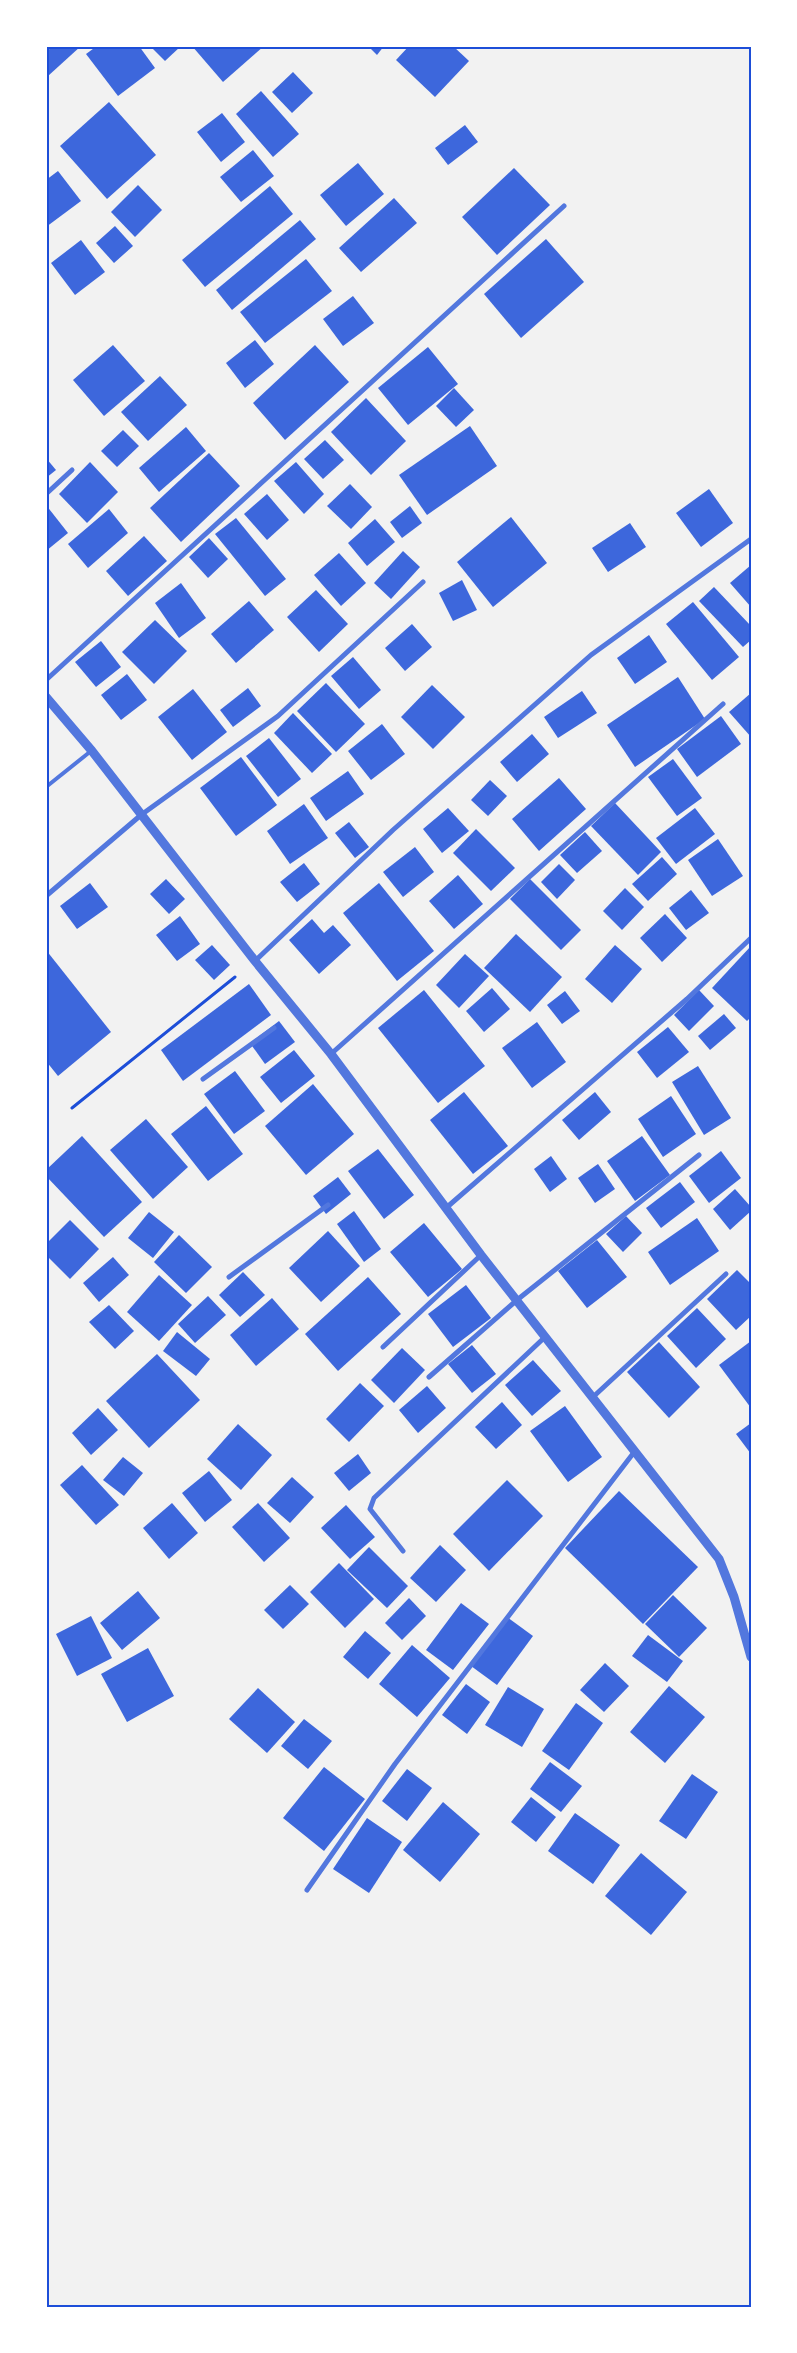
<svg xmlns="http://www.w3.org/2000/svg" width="797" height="2353" viewBox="0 0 797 2353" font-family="Poppins,sans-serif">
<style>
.building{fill:#3d67dc}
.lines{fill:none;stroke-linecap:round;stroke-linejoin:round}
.path{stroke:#1d4ed8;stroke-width:3}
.service{stroke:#5277de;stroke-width:4}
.minor{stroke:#5277de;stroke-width:5}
.tertiary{stroke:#5277de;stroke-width:9}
.neatline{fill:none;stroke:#1d4ed8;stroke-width:2}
</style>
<rect width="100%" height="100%" fill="#f2f2f2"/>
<!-- building -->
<g class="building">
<path d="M53 46H81L48 76 46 74V52Z"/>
<path d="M97 46H139L155 68 118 96 86 54Z"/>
<path d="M150 46H181L165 61Z"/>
<path d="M192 46H264L223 82Z"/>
<path d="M368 46H384L377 55Z"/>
<path d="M409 46H453L469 61 435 97 396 60Z"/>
<path d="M293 72 313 93 292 113 272 92Z"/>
<path d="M261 91 299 134 273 157 236 114Z"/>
<path d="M109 102 156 155 107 199 60 146Z"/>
<path d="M222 113 245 142 221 162 197 132Z"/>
<path d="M465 125 478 142 448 165 435 148Z"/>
<path d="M253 150 274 176 241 202 220 177Z"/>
<path d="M358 163 384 194 346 226 320 195Z"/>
<path d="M514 168 550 205 497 255 462 217Z"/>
<path d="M58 171 81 201 46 227V180Z"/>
<path d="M138 185 162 210 135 237 111 212Z"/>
<path d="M270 186 293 214 205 287 182 260Z"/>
<path d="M394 198 417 223 361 272 339 248Z"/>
<path d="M300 220 316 239 232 310 216 290Z"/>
<path d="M115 226 133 246 114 263 96 243Z"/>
<path d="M546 239 584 282 521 338 484 294Z"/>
<path d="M81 240 105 272 75 295 51 263Z"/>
<path d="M306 259 332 291 265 343 240 312Z"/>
<path d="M353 296 374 323 343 346 323 319Z"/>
<path d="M255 340 274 364 245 388 226 363Z"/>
<path d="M113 345 145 381 104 416 73 380Z"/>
<path d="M315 345 349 382 285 440 253 403Z"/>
<path d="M428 347 458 384 408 425 378 388Z"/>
<path d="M160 376 187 405 148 441 121 412Z"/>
<path d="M454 388 474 410 456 427 436 406Z"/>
<path d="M366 398 406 441 371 475 331 432Z"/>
<path d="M470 426 497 466 427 515 399 475Z"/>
<path d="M186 427 206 451 159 492 139 468Z"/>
<path d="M123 430 139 446 117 467 101 451Z"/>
<path d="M325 440 344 460 323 479 304 459Z"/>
<path d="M209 453 240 486 181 542 150 508Z"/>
<path d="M46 458 56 470 46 478Z"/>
<path d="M90 462 118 492 87 523 59 494Z"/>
<path d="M296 462 324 494 304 514 274 481Z"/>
<path d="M350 484 372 507 351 529 327 506Z"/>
<path d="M709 489 733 523 701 547 676 513Z"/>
<path d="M267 494 289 520 267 540 244 514Z"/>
<path d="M46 505 68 533 46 551Z"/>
<path d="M410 506 422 523 402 538 390 522Z"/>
<path d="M109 509 128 533 88 568 68 544Z"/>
<path d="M511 517 547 563 493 607 457 562Z"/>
<path d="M236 518 286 579 265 596 215 534Z"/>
<path d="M375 519 395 542 367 566 348 543Z"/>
<path d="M630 523 646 547 608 572 592 548Z"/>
<path d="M144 536 167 561 128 596 106 571Z"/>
<path d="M209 538 228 559 208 578 189 557Z"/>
<path d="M403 551 420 567 391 599 374 583Z"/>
<path d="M339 553 366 583 341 606 314 575Z"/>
<path d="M751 565V607L730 583Z"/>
<path d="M462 580 477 610 453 621 439 593Z"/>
<path d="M181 583 206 618 179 638 155 603Z"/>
<path d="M714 587 751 626V640L743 647 699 601Z"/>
<path d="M316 590 348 624 319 652 287 617Z"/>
<path d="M249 601 274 630 236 663 211 634Z"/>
<path d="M693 602 739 657 712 680 666 624Z"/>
<path d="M155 620 187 651 154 684 122 652Z"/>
<path d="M412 624 432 647 405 671 385 648Z"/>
<path d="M649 635 667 662 635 684 617 658Z"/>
<path d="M101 641 121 667 96 687 75 662Z"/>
<path d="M353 657 381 690 359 709 331 676Z"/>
<path d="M127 674 147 700 121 720 101 695Z"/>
<path d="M678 677 705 719 635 767 607 725Z"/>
<path d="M326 683 365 724 336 752 297 711Z"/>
<path d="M432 685 465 717 433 749 401 717Z"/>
<path d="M248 688 261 706 233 727 220 710Z"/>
<path d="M193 689 227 732 192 760 158 717Z"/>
<path d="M582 691 597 713 558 738 544 717Z"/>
<path d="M751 693V737L729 712Z"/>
<path d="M293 713 332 754 312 773 274 733Z"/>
<path d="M721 716 741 744 697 777 677 749Z"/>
<path d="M382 724 405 754 371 780 348 751Z"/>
<path d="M532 734 549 754 517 782 500 762Z"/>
<path d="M269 738 301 779 278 797 246 756Z"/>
<path d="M241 757 277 805 236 836 200 788Z"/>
<path d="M673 759 702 798 677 816 648 777Z"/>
<path d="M348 771 364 794 326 821 310 798Z"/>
<path d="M559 778 586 809 539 851 512 819Z"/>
<path d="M490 780 507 796 488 816 471 800Z"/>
<path d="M615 803 661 852 638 875 591 826Z"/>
<path d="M304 804 328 838 290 864 267 831Z"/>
<path d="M448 808 469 831 442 853 423 829Z"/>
<path d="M695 808 715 834 676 864 656 838Z"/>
<path d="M349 822 369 847 355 858 335 833Z"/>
<path d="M476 829 515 868 491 891 453 853Z"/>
<path d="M585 832 602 851 577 873 560 855Z"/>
<path d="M718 839 743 876 712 896 688 860Z"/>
<path d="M415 847 434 872 403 897 383 872Z"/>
<path d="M662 857 677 874 648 901 632 884Z"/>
<path d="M304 863 320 884 297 902 280 882Z"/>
<path d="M559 864 575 880 557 899 541 882Z"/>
<path d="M458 875 483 904 454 929 429 901Z"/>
<path d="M166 879 185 899 169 914 150 894Z"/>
<path d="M530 879 581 930 561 950 510 899Z"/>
<path d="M90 883 108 907 77 929 60 906Z"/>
<path d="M379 883 434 951 397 981 343 913Z"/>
<path d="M625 888 644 907 622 930 603 911Z"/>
<path d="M691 890 709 913 686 930 669 908Z"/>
<path d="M665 914 687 938 662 962 640 938Z"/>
<path d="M180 916 200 944 177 961 156 935Z"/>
<path d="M312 919 324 933 333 925 351 945 319 974 289 940Z"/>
<path d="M516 934 562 977 530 1012 484 968Z"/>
<path d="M212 945 230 965 214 980 195 960Z"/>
<path d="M615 945 642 969 612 1003 585 979Z"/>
<path d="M751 946V1017L747 1021 712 988Z"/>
<path d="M46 950 111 1032 58 1076 46 1061Z"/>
<path d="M465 954 489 976 459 1008 436 985Z"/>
<path d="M249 984 271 1015 183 1081 161 1050Z"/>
<path d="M492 988 510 1009 484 1032 466 1011Z"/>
<path d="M424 990 485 1066 438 1103 378 1028Z"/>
<path d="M699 990 714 1006 689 1031 674 1015Z"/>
<path d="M565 991 580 1011 562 1024 547 1005Z"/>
<path d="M724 1014 736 1028 710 1050 698 1036Z"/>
<path d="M279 1021 295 1042 265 1064 250 1043Z"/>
<path d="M537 1022 566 1062 532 1088 502 1048Z"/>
<path d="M668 1027 689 1052 657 1078 637 1052Z"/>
<path d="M294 1050 315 1076 281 1103 260 1077Z"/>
<path d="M698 1066 731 1118 704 1135 672 1082Z"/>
<path d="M235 1071 265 1111 234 1134 204 1094Z"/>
<path d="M313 1084 354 1134 306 1175 265 1126Z"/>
<path d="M464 1092 508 1146 473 1174 430 1120Z"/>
<path d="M595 1092 611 1112 579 1140 562 1120Z"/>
<path d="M671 1096 696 1134 663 1157 638 1119Z"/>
<path d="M206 1106 243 1154 208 1181 171 1134Z"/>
<path d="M146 1119 188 1167 153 1199 110 1150Z"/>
<path d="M82 1136 142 1202 104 1237 46 1176V1170Z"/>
<path d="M642 1136 670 1175 635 1201 607 1161Z"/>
<path d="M378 1149 414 1195 384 1219 348 1171Z"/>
<path d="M721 1151 741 1178 709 1203 689 1176Z"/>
<path d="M551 1156 567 1179 550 1192 534 1169Z"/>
<path d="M598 1164 615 1189 595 1203 578 1178Z"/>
<path d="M338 1177 351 1194 326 1214 313 1196Z"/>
<path d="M680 1182 695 1202 661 1228 646 1208Z"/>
<path d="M735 1189 751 1207V1211L730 1230 713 1209Z"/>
<path d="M354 1211 381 1249 364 1262 337 1224Z"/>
<path d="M149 1212 174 1232 153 1258 128 1238Z"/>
<path d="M626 1216 642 1233 623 1252 606 1234Z"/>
<path d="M697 1218 719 1251 670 1285 648 1252Z"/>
<path d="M70 1220 99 1249 70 1279 46 1255V1244Z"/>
<path d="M424 1223 462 1269 428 1297 390 1252Z"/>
<path d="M328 1231 360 1266 321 1302 289 1268Z"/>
<path d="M179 1235 212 1267 186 1293 154 1262Z"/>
<path d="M597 1240 627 1277 587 1308 558 1271Z"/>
<path d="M113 1257 129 1275 99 1302 83 1283Z"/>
<path d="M737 1270 751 1284V1316L736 1330 707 1299Z"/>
<path d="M243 1272 265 1295 240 1317 219 1295Z"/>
<path d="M159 1275 192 1305 159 1341 127 1312Z"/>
<path d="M368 1277 401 1314 338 1371 305 1334Z"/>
<path d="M466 1285 491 1318 453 1347 428 1314Z"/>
<path d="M208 1296 226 1315 195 1343 178 1324Z"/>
<path d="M272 1298 299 1329 256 1366 230 1335Z"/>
<path d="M109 1305 134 1331 115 1349 89 1322Z"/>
<path d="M697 1308 726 1339 696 1368 667 1336Z"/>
<path d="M177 1332 210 1359 196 1376 163 1351Z"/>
<path d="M751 1341V1408L719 1365Z"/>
<path d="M659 1342 700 1387 669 1418 627 1372Z"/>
<path d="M472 1345 496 1374 472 1393 448 1364Z"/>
<path d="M402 1348 425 1370 394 1403 371 1380Z"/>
<path d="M157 1354 200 1400 149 1448 106 1401Z"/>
<path d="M533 1360 561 1391 532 1416 505 1385Z"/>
<path d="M360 1383 384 1406 349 1442 326 1419Z"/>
<path d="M427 1386 446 1408 418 1433 399 1410Z"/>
<path d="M502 1402 522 1425 496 1449 475 1427Z"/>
<path d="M565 1406 602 1457 568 1482 530 1431Z"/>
<path d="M98 1408 118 1430 91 1455 72 1433Z"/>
<path d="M751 1423V1454L736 1434Z"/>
<path d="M238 1424 272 1455 241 1490 207 1459Z"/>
<path d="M358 1454 371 1473 349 1491 334 1473Z"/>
<path d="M123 1457 143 1473 124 1496 103 1480Z"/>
<path d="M82 1465 119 1505 96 1525 60 1485Z"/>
<path d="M209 1471 232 1500 205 1522 182 1493Z"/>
<path d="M292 1477 314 1497 290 1523 267 1503Z"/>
<path d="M507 1480 543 1516 489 1571 453 1534Z"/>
<path d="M619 1491 698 1567 643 1624 565 1548Z"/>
<path d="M172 1503 198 1533 169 1559 143 1528Z"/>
<path d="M258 1503 290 1538 264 1562 232 1527Z"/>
<path d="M346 1505 375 1537 350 1559 321 1528Z"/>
<path d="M440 1545 466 1570 436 1602 410 1578Z"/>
<path d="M369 1547 408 1586 387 1608 347 1570Z"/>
<path d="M339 1563 374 1599 345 1628 310 1592Z"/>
<path d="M290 1585 309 1604 283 1629 264 1610Z"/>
<path d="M138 1591 160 1618 122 1650 100 1623Z"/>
<path d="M673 1595 707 1628 679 1657 645 1624Z"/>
<path d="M409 1598 426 1616 402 1640 385 1623Z"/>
<path d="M461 1603 489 1624 453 1670 426 1650Z"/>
<path d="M91 1616 112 1658 77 1676 56 1634Z"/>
<path d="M507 1617 533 1636 497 1685 471 1666Z"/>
<path d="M365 1631 391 1653 368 1679 343 1657Z"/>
<path d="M648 1635 683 1661 667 1682 632 1656Z"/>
<path d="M412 1645 450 1678 417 1717 379 1684Z"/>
<path d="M148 1648 174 1696 127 1722 101 1674Z"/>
<path d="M605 1663 629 1686 604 1712 580 1690Z"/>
<path d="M466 1684 490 1702 467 1734 442 1715Z"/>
<path d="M669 1686 705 1717 665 1763 630 1732Z"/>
<path d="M508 1687 544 1709 522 1747 485 1725Z"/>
<path d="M258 1688 295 1722 267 1753 229 1719Z"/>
<path d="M576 1703 603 1723 569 1770 542 1751Z"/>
<path d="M304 1719 332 1741 308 1769 281 1746Z"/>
<path d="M550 1762 582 1786 561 1812 530 1789Z"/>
<path d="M324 1767 365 1799 324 1851 283 1818Z"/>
<path d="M407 1769 432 1788 407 1821 382 1801Z"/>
<path d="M692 1774 718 1792 686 1839 659 1821Z"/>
<path d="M531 1797 556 1817 536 1842 511 1822Z"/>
<path d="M443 1802 480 1834 440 1882 403 1850Z"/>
<path d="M575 1813 620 1845 593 1884 548 1851Z"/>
<path d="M367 1818 402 1842 369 1893 333 1869Z"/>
<path d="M641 1853 687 1892 651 1935 605 1896Z"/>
</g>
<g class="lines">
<!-- path -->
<path class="path" d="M72 1108 235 977"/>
<!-- service -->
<path class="service" d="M46 787 91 751"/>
<!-- minor -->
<g class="minor">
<path d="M46 494 72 470"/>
<path d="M46 680 564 206"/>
<path d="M46 896 141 815 278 716 423 582"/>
<path d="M255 961 393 830 591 655 751 539"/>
<path d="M331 1054 723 704"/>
<path d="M203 1079 274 1028"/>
<path d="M446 1208 687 999 751 938"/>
<path d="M229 1277 328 1205"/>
<path d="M383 1347 481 1255"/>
<path d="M429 1377 517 1300 699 1155"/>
<path d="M593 1397 726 1274"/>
<path d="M403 1551 370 1509 374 1498 545 1337"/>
<path d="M307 1890 395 1764 635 1451"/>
</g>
<!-- tertiary -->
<path class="tertiary" d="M46 697 92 751 255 961 331 1054 481 1255 719 1559 734 1597 751 1657"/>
</g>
<!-- border -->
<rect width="797" height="2353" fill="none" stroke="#ffffff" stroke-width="95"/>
<rect x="48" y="48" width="702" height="2258" class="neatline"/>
</svg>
